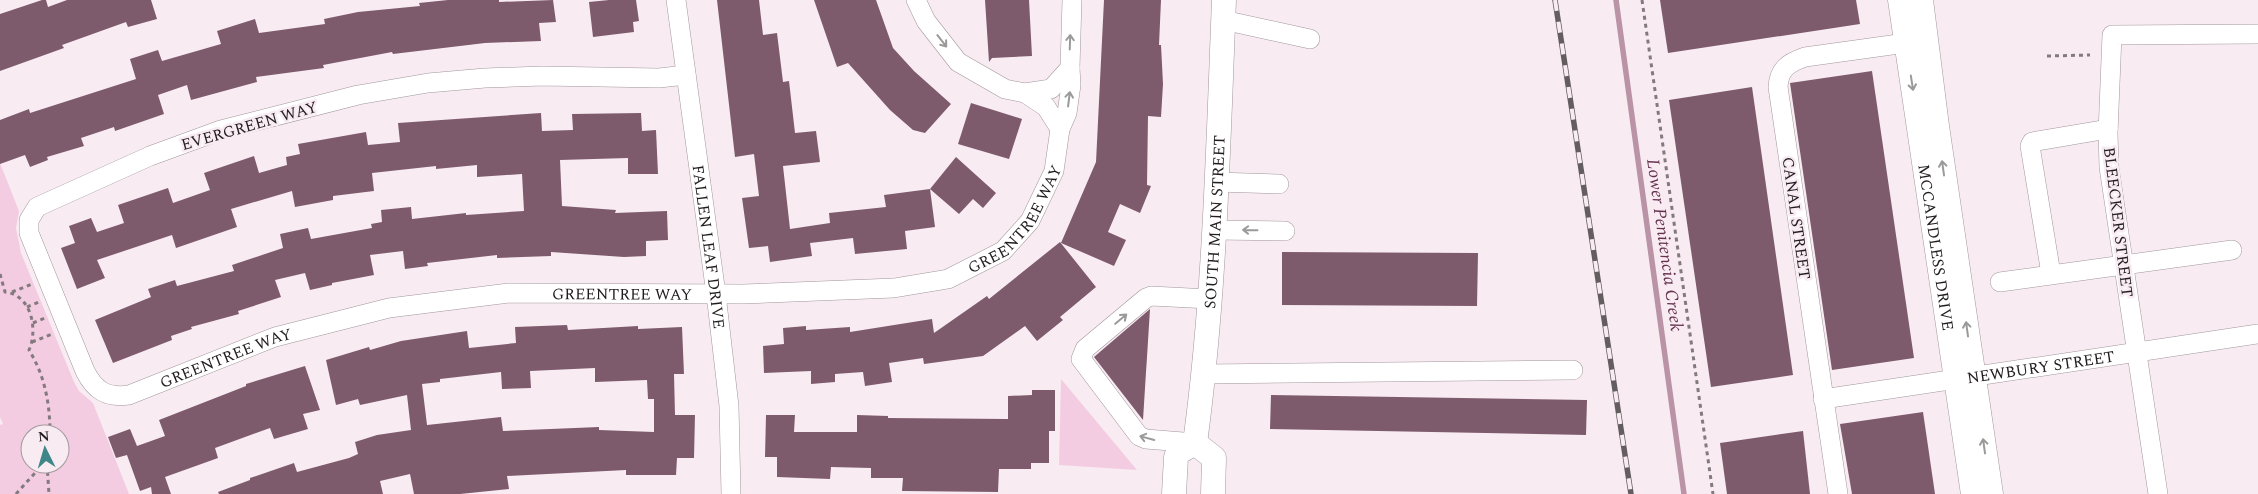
<svg xmlns="http://www.w3.org/2000/svg" width="2258" height="494" viewBox="0 0 2258 494" font-family="Spectral,serif">
<style>
.green{fill:#f4cce1;fill-rule:evenodd}
.lines{fill:none;stroke-linecap:round;stroke-linejoin:round}
.stream{stroke:#ba93a7;stroke-width:5.5}
.building{fill:#7e5a6d;fill-rule:evenodd}
.minor-casing{stroke:#a1969c;stroke-width:20}
.major-casing{stroke:#a1969c;stroke-width:25}
.path{stroke:#827a7e;stroke-width:3;stroke-dasharray:4 4;stroke-linecap:butt}
.minor{stroke:#fff;stroke-width:19}
.major{stroke:#fff;stroke-width:24}
.rail-casing{stroke:#635d60;stroke-width:5.5}
.rail{stroke:#f8ecf2;stroke-width:4;stroke-dasharray:11;stroke-linecap:butt}
.oneway{stroke:#9b999a}
.labels{text-anchor:middle;stroke-width:5;stroke-linejoin:round;paint-order:stroke}
.street-label{font-size:16px;fill:#211d1f;stroke:#f8ecf2}
.water-label{font-size:18px;font-style:italic;fill:#673250;stroke:#f8ecf2}
</style>
<rect width="100%" height="100%" fill="#f8ecf2"/>
<!-- green -->
<g class="green">
<path d="M0 163 19 211 16 228 21 253 74 382 79 391 93 403 129 494H0V425L3 424 0 417ZM30 434H60V464H30Z"/>
<path d="M1061 379 1137 470 1059 465Z"/>
</g>
<g class="lines">
<!-- stream -->
<path class="stream" d="M1616 0 1684 494"/>
</g>
<!-- building -->
<g class="building">
<path d="M42 0H46L48 7 67 0H151L157 19 128 27 126 22 62 45 64 48 0 71V14Z"/>
<path d="M448 0H499V2L553 0 556 22 539 23 541 41 485 43 393 54 392 52 323 65 324 68 256 77 257 82 191 100 187 85 158 95 164 114 115 131 114 127 81 138 84 146 47 157 48 160 30 167 25 155 0 164V120L29 109 30 113 136 79 130 59 158 50 162 61 221 44 217 31 255 19 259 33 325 24 324 19 358 12 420 6 419 3Z"/>
<path d="M609 0H636L639 21 633 22 634 32 593 37 589 2Z"/>
<path d="M717 0H759L763 35 777 33 783 82 789 81 795 133 816 131 820 162 783 166 790 229 830 223 829 213 886 207 884 195 930 189 956 157 996 193 983 208 973 199 959 214 930 189 935 227 905 231 907 249 855 254 853 238 810 243 812 256 770 262 768 246 749 248 742 198 759 196 754 154 735 157Z"/>
<path d="M814 0H876L893 48 914 71 951 104 925 133 913 130 890 110 848 63 837 67Z"/>
<path d="M985 0H1029L1032 56 992 58 989 62Z"/>
<path d="M1104 0H1161L1159 45H1161L1163 84 1161 117 1148 116 1147 185 1151 186 1140 213 1120 204 1108 232 1126 240 1114 266 1061 243 1096 162Z"/>
<path d="M1660 0H1856L1860 24 1668 53Z"/>
<path d="M1872 71 1914 358 1832 370 1790 83Z"/>
<path d="M1752 87 1793 375 1711 387 1669 100Z"/>
<path d="M971 103 1022 119 1009 159 958 144Z"/>
<path d="M541 113 542 131 573 130 572 114 641 113 642 131 656 130 658 174H628V158L560 160 562 206 616 210 615 213 667 211 668 240 646 241V256L624 257 551 252V256L497 258V255L427 263 428 266 405 269 403 251 370 255 374 275 332 283V285L310 290 305 273 275 280 281 297 238 311 239 314 191 327 192 329 171 336 172 340 113 363 95 320 151 297 148 289 175 280 177 286 234 271 232 265 283 248 280 234 308 228 311 239 372 228 371 224 382 222 381 210 411 207 412 219 466 213V215L524 211 522 174 477 177V165L436 169V166L372 173 374 191 333 196V200L295 207 292 191 231 209 237 227 176 248 172 235 97 260 105 278 77 289 61 248 75 243 69 226 91 218 97 232 124 223 118 205 168 188 173 203 210 190 204 173 254 156 259 173 287 165 286 157 300 154 298 144 366 132 368 145 400 142 398 123Z"/>
<path d="M1060 242 1096 287 1060 317 1063 320 1037 341 1025 326 983 356 924 364 923 358 889 363 892 382 865 386 863 372 835 374V382L811 384V371L764 373 763 346 784 344 783 328 806 326V330L850 327V332L932 319 934 333 987 296 989 299Z"/>
<path d="M1282 252 1478 253 1477 306 1282 305Z"/>
<path d="M1150 309 1143 420 1094 357Z"/>
<path d="M567 325 568 330 638 326V329L682 327 684 374H674L675 415H695L694 458H677L676 475H626V470L507 476 509 489 460 494H414L410 474 380 481 383 494H219L218 492 250 480V478L294 463 297 472 349 458 358 454 355 442 377 435 411 430 407 395 360 405 358 399 336 405 326 360 369 347 370 350 401 341 467 331 469 348 516 343 515 327ZM595 368V382L647 380 648 399H654V432L599 430V427L503 431 501 417 427 425 422 384 440 382V379L501 372 502 389 531 388 530 371Z"/>
<path d="M305 366 320 410 303 414 308 429 274 439 270 428 215 448 218 458 165 477 171 494H152L151 487 140 491 127 455 116 458 108 437 130 429 137 446 165 436 159 420 246 386V384Z"/>
<path d="M1032 390H1055V431H1049V463H1031V469H999L998 492 902 491 903 478H871V468L831 467 830 479 777 477V457H765L766 415H795L794 432H857V415L888 416V418L1008 419V396L1032 395Z"/>
<path d="M1271 395 1587 400 1586 435 1270 429Z"/>
<path d="M1923 412 1935 494H1852L1840 424Z"/>
<path d="M1803 431 1810 494H1727L1720 443Z"/>
</g>
<g class="lines">
<!-- minor casing -->
<g class="minor-casing">
<g id="minor">
<path id="s1" d="M676 0 716 294 729 406 731 494"/>
<path d="M916 0 926 21 958 62 1005 89 1025 93 1051 89 1070 68 1072 0"/>
<path d="M1223 20 1310 39"/>
<path id="s2" d="M686 75 659 78 542 76 485 78 428 83 358 95 221 130 150 156 37 207 29 220V233L85 371C95 391 107 398 129 395L275 337 389 308 509 293 743 294 894 288 948 279 1003 251 1030 221 1054 171 1060 129 1067 113 1071 85 1070 68"/>
<path d="M1025 93 1046 107 1060 129"/>
<path d="M1216 182 1279 184"/>
<path d="M1214 230 1285 231"/>
<path d="M2051 274 2030 146 2032 142 2108 129"/>
<path d="M2000 282 2232 250"/>
<path d="M1205 374 1573 370"/>
<path id="s3" d="M1823 399 2258 334"/>
<path d="M1195 443 1146 439 1139 436 1081 359 1085 349 1146 298 1151 296 1210 299"/>
<path d="M1838 494 1778 87C1779 69 1788 63 1805 57L1906 43"/>
<path d="M2158 494 2109 167 2108 133 2112 35 2258 34"/>
</g>
</g>
<!-- major casing -->
<g class="major-casing">
<g id="major">
<path id="s4" d="M1900 0 1973 494"/>
<path d="M1921 0 1937 126 1991 494"/>
<path id="s5" d="M1195 443C1215 296 1218 148 1224 0"/>
<path d="M1195 443 1214 458 1213 494"/>
<path d="M1174 494 1176 457 1179 452 1195 443"/>
</g>
</g>
<!-- path -->
<g class="path">
<path d="M1642 0 1713 494"/>
<path d="M2047 56 2090 55"/>
<path d="M0 274 5 292C32 295 38 330 29 350 45 376 50 404 50 434"/>
<path d="M12 292 32 284"/>
<path d="M27 307 39 302"/>
<path d="M33 323 45 318"/>
<path d="M32 342 52 334"/>
<path d="M47 464 49 494"/>
<path d="M16 494 43 464"/>
</g>
<!-- minor -->
<use href="#minor" class="minor"/>
<!-- major -->
<use href="#major" class="major"/>
<!-- rail casing -->
<g class="rail-casing">
<path id="rail" d="M1555 0 1631 494"/>
</g>
<!-- rail -->
<use href="#rail" class="rail"/>
</g>
<!-- one-way arrows -->
<defs><path id="oneway-shaft" d="M-6 0H5M1.5-3L5.5 0L1.5 3" fill="none" stroke-width="1.6" stroke-linecap="round" stroke-linejoin="round" transform="scale(1.25)"/></defs>
<g class="oneway">
<use href="#oneway-shaft" transform="translate(942 41) rotate(52)"/>
<use href="#oneway-shaft" transform="translate(1070 42) rotate(-88)"/>
<use href="#oneway-shaft" transform="translate(1912 83) rotate(81)"/>
<use href="#oneway-shaft" transform="translate(1069 99) rotate(-83)"/>
<use href="#oneway-shaft" transform="translate(1943 168) rotate(-98)"/>
<use href="#oneway-shaft" transform="translate(1250 230) rotate(-179)"/>
<use href="#oneway-shaft" transform="translate(1121 319) rotate(-40)"/>
<use href="#oneway-shaft" transform="translate(1967 329) rotate(-98)"/>
<use href="#oneway-shaft" transform="translate(1147 438) rotate(-165)"/>
<use href="#oneway-shaft" transform="translate(1984 446) rotate(-98)"/>
</g>
<g class="labels">
<!-- street labels -->
<g class="street-label">
<text transform="translate(249 125) rotate(-16)" y="6">EVERGREEN WAY</text>
<text dy="6" stroke="none"><textPath href="#s2" startOffset="1831">GREENTREE WAY</textPath></text>
<text transform="translate(1797 218) rotate(82)" y="6">CANAL STREET</text>
<text dy="6" stroke="none"><textPath href="#s5" startOffset="222">SOUTH MAIN STREET</textPath></text>
<text transform="translate(2119 222) rotate(83)" y="6">BLEECKER STREET</text>
<text dy="6" stroke="none"><textPath href="#s1" startOffset="249">FALLEN LEAF DRIVE</textPath></text>
<text dy="6" stroke="none"><textPath href="#s4" startOffset="250">MCCANDLESS DRIVE</textPath></text>
<text dy="6" stroke="none"><textPath href="#s2" startOffset="1411">GREENTREE WAY</textPath></text>
<text dy="6" stroke="none"><textPath href="#s2" startOffset="1006">GREENTREE WAY</textPath></text>
<text dy="6" stroke="none"><textPath href="#s3" startOffset="220">NEWBURY STREET</textPath></text>
</g>
<!-- water labels -->
<g class="water-label">
<text transform="translate(1665 245) rotate(82)" y="6">Lower Penitencia Creek</text>
</g>
</g>
<!-- north arrow -->
<g transform="translate(45 449) rotate(355)"><circle r="24" fill="#f8ecf2" stroke="#a2999e"/>
<path d="M0-4L9 19L0 12L-9 19Z" fill="#3e8687"/>
<text y="-8" font-size="14" font-weight="bold" text-anchor="middle" fill="#211d1f">N</text>
</g>
</svg>
